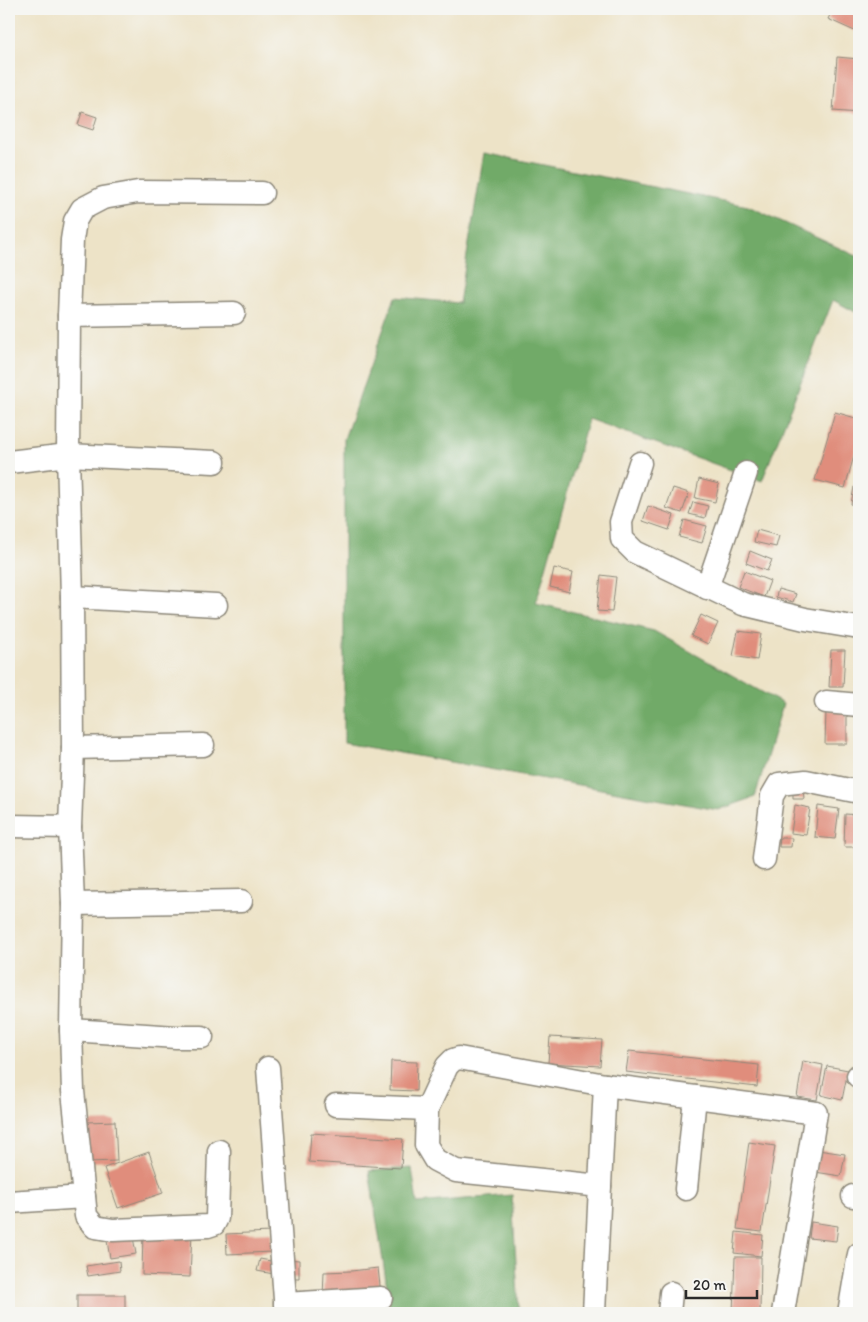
<svg xmlns="http://www.w3.org/2000/svg" width="868" height="1322" viewBox="0 0 868 1322" font-family="Itim,sans-serif">
<style>
.forest{fill:#71aa68;stroke:#4e6a4a}
.building{fill:#e08d7b}
.lines{fill:none;stroke-linecap:round;stroke-linejoin:round}
.street-casing{stroke:#8c8779;stroke-width:25}
.street{stroke:#fff;stroke-width:22}
</style>
<rect width="100%" height="100%" fill="#f6f6f2"/>
<filter id="ink" filterUnits="userSpaceOnUse"><feTurbulence type="fractalNoise" baseFrequency=".02" numOctaves="2"/><feDisplacementMap in="SourceGraphic" scale="10" xChannelSelector="R" yChannelSelector="G"/><feConvolveMatrix kernelMatrix="1 2 1 2 8 2 1 2 1" color-interpolation-filters="sRGB"/></filter>
<filter id="wash" filterUnits="userSpaceOnUse"><feTurbulence type="fractalNoise" baseFrequency=".0096" numOctaves="4" result="noise"/><feDisplacementMap in="SourceGraphic" scale="20" xChannelSelector="R" yChannelSelector="G"/><feGaussianBlur stdDeviation="1.12" result="paint"/><feColorMatrix in="noise" values="0 0 0 0 0 0 0 0 0 0 0 0 0 0 0 0 0 1.4 0 .05"/><feComposite in="paint" operator="in"/></filter>
<g filter="url(#wash)">
<rect width="100%" height="100%" fill="#ede3c7"/>
<!-- forest -->
<g class="forest">
<path d="M484 153 748 206 859 257V314L833 300 762 481 588 419 536 603 654 631 783 704 755 797 718 810 344 743V439L395 297 459 303Z"/>
<path d="M412 1168 417 1203 512 1195 519 1313H391L369 1171Z"/>
</g>
<g id="blocks">
<!-- building -->
<g class="building">
<path d="M833 9H859V33L828 19Z"/>
<path d="M837 57 859 59V113L833 111Z"/>
<path d="M82 112 97 117 93 130 78 125Z"/>
<path d="M835 412 859 419V438L845 488 815 480Z"/>
<path d="M699 479 719 484 715 502 695 498Z"/>
<path d="M854 487 859 488V506L851 504Z"/>
<path d="M673 488 689 493 682 513 666 508Z"/>
<path d="M693 502 708 506 705 518 689 514Z"/>
<path d="M648 506 674 515 669 530 643 521Z"/>
<path d="M684 520 707 526 702 543 679 537Z"/>
<path d="M757 530 779 536 776 547 754 542Z"/>
<path d="M750 551 772 560 767 571 746 563Z"/>
<path d="M554 568 573 572 569 592 550 587Z"/>
<path d="M744 571 770 581 764 597 738 587Z"/>
<path d="M601 575 616 577 612 612 597 611Z"/>
<path d="M778 589 796 594 793 602 776 597Z"/>
<path d="M701 615 718 623 708 644 691 636Z"/>
<path d="M738 631 761 634 757 660 733 656Z"/>
<path d="M831 650H845L843 687H829Z"/>
<path d="M826 710 847 711V744H825Z"/>
<path d="M803 788 804 799H793V789Z"/>
<path d="M795 805 810 808 806 835 791 833Z"/>
<path d="M818 806 839 809 835 839 815 837Z"/>
<path d="M845 814 859 815V847H844Z"/>
<path d="M780 838H792L791 847H779Z"/>
<path d="M550 1037 602 1040 600 1066 548 1063Z"/>
<path d="M629 1051 759 1065 757 1087 626 1072Z"/>
<path d="M391 1061 417 1062 416 1091 390 1090Z"/>
<path d="M803 1061 823 1065 817 1100 797 1097Z"/>
<path d="M827 1066 848 1070 842 1100 821 1095Z"/>
<path d="M115 1121 117 1161 87 1162 86 1122Z"/>
<path d="M311 1133 403 1139 401 1168 309 1162Z"/>
<path d="M749 1142 775 1146 762 1232 737 1229Z"/>
<path d="M818 1150 845 1154 841 1176 815 1172Z"/>
<path d="M149 1152 163 1193 118 1208 104 1168Z"/>
<path d="M811 1222 838 1226 836 1241 809 1238Z"/>
<path d="M143 1231 192 1232 190 1277 142 1275Z"/>
<path d="M271 1232 272 1252 227 1254 226 1234Z"/>
<path d="M736 1232 763 1235 761 1256 734 1253Z"/>
<path d="M133 1237 136 1254 110 1258 107 1241Z"/>
<path d="M735 1257H761L760 1313H733Z"/>
<path d="M260 1259 276 1262 274 1274 257 1271Z"/>
<path d="M287 1259 299 1260V1278H286Z"/>
<path d="M119 1261 120 1271 88 1276 86 1266Z"/>
<path d="M378 1268 381 1295 323 1298 324 1272 351 1271Z"/>
<rect x="77" y="1295" width="48" height="18"/>
</g>
</g>
</g>
<g filter="url(#ink)">
<use href="#blocks" fill-opacity="0" stroke="#8c8779" stroke-width="1"/>
<g class="lines">
<!-- street casing -->
<g class="street-casing">
<g id="street">
<path d="M69 316 234 313"/>
<path d="M9 462 68 455 214 462"/>
<path d="M640 463 621 522 622 539 635 552 743 604 805 619 859 628"/>
<path d="M707 588 746 473"/>
<path d="M72 597 216 605"/>
<path d="M826 702 859 705"/>
<path d="M73 748 203 745"/>
<path d="M9 826 70 827"/>
<path d="M764 859 772 796 779 784 806 781 859 792"/>
<path d="M73 904 241 901"/>
<path d="M71 1030 176 1037H202"/>
<path d="M268 1068 286 1313"/>
<path d="M858 1076H859"/>
<path d="M336 1105 427 1109 447 1066 453 1060 459 1058 605 1085 816 1113 783 1313"/>
<path d="M427 1109 426 1145 435 1160 456 1171 600 1186 594 1313"/>
<path d="M219 1151 217 1218 214 1224 208 1226 113 1230 95 1227 86 1216 73 1091 71 1030 73 904 70 827 73 748 72 597 68 455 69 316 72 240 75 221 82 209 103 198 138 192 262 193"/>
<path d="M600 1186 605 1085"/>
<path d="M686 1189 695 1097"/>
<path d="M853 1196 859 1197"/>
<path d="M9 1202 84 1197"/>
<path d="M285 1304 381 1298"/>
<path d="M669 1313 671 1293"/>
<path d="M849 1313 859 1254"/>
</g>
</g>
<!-- street -->
<use href="#street" class="street"/>
</g>
</g>
<!-- margin -->
<rect width="868" height="1322" fill="none" stroke="#f6f6f2" stroke-width="30"/>
<!-- scale -->
<path d="M686 1290v8h71v-8" fill="none" stroke="#2b2b2b" stroke-width="2.5"/>
<text x="693" y="1290" font-size="15" fill="#2b2b2b" stroke="#f6f6f2" stroke-width="4" paint-order="stroke">20 m</text>
</svg>
